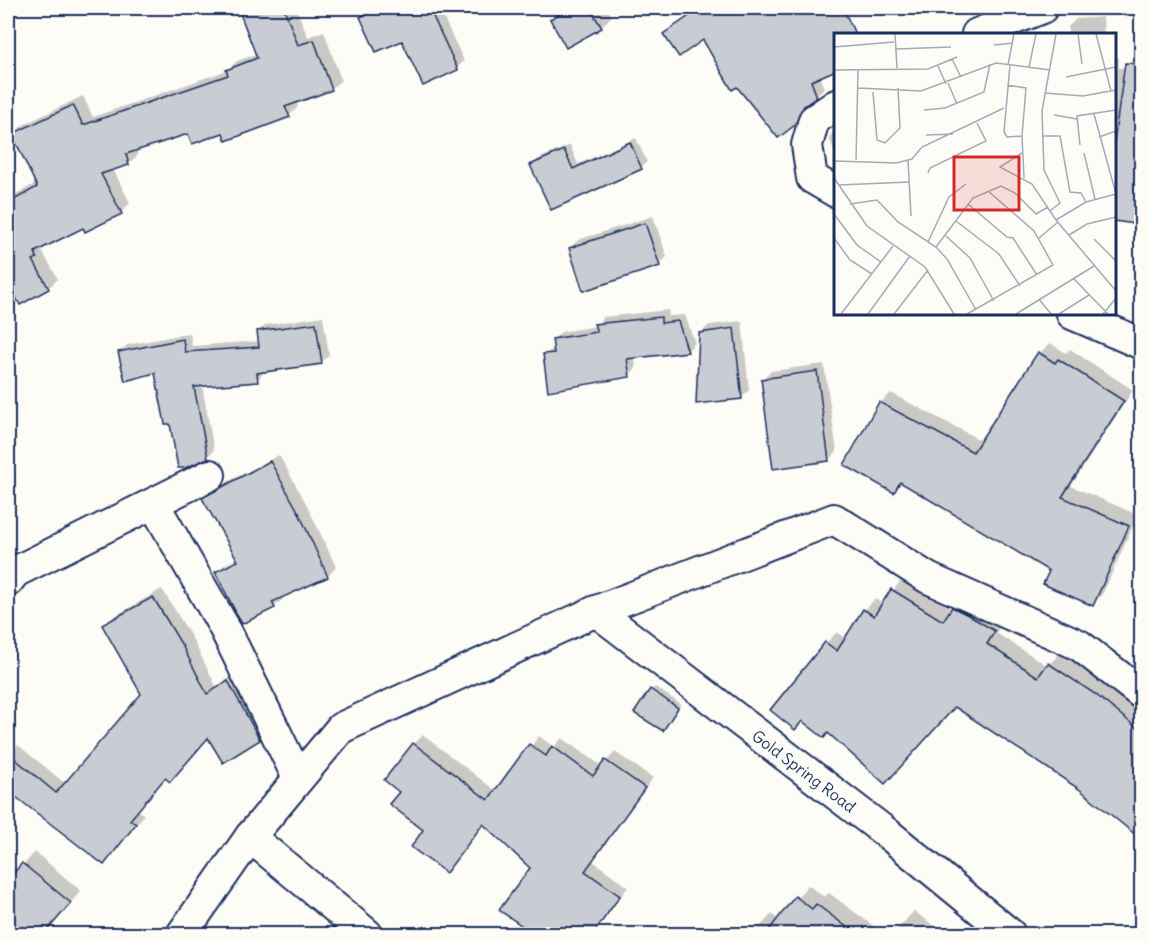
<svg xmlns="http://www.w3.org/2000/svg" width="1149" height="942" viewBox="0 0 1149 942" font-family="Delius,sans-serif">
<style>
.shadow{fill:#0003}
.building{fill:#c9ccd3;stroke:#1b2f5e;stroke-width:1.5}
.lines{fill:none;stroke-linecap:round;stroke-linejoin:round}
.minor-casing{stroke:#1b2f5e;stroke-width:34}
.minor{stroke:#fdfcf7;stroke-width:30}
.labels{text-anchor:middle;stroke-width:4.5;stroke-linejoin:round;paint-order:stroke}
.street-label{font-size:16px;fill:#1b2f5e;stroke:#fdfcf7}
.inset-road{fill:none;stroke:#a3aaba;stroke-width:1.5}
.view{fill:#d62828;fill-opacity:0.15;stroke:#d62828;stroke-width:3}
.inset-edge{fill:none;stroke:#1b2f5e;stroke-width:3}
</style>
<rect width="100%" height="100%" fill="#fdfcf7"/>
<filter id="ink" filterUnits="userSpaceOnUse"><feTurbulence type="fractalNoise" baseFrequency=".0167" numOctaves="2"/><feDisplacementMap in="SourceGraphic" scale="12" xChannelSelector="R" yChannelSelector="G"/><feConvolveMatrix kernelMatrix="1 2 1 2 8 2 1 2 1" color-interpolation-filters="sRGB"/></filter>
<g filter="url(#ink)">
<!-- shadow -->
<g class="shadow">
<path d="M239 8H296L308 37 324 31 341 80 331 89 296 101 298 107 289 116 224 132H189L136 149 138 155 128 164 113 169 130 203 121 213 83 226 45 245 42 251 58 279 48 288 21 303 8 279V198L37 183 14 134 23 125 83 96 93 117 228 70 237 61 257 54Z"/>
<path d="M374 8H439L464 61 457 68 423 84 403 39 362 17Z"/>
<path d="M563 8H607L612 16 601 27 551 20Z"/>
<path d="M684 8H810L836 48 819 76 824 88 809 101 802 116 794 124 703 38 665 34 689 15Z"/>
<path d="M1103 17 1104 34H1068V27L1076 19Z"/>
<path d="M1114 57H1119V68L1142 67 1114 219Z"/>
<path d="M836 126V156L829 138Z"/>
<path d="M636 138 647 162 641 167 552 208 532 165 538 159 570 145 578 164Z"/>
<path d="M653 216 667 257 659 265 570 248 578 240Z"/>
<path d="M668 310 669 316 685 315 695 343 687 351 635 357 636 368 629 376 545 355 555 347 553 340 561 332 596 326 603 317Z"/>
<path d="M323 316 329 355 322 362 264 371 257 381 202 385 214 450 207 457 171 422 156 371 120 352 127 345 190 333 192 346 260 341 258 332 266 325Z"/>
<path d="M742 321 749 390 741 398 701 333 709 325Z"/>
<path d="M1050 343 1066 353 1070 349 1133 390 1071 486 1138 515 1103 593 1093 604 1051 570 902 482 894 491 880 403 891 393 982 441 1040 353Z"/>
<path d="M824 364 837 452 828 460 762 379 771 371Z"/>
<path d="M279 455 307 505 336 567 328 576 281 596 283 599 274 607 242 622 216 573 224 565 238 558 204 498 212 490Z"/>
<path d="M902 579 952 609 964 598 1004 620 996 633 1048 666 1060 653 1105 683 1142 713V840L1080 788 956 706 829 732 803 720 795 728 826 643 837 632 846 639 864 610 875 599 883 604Z"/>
<path d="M162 589 192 638 216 686 238 673 269 730 259 739 209 736 166 777 138 810 144 815 104 863 8 789V756L18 745 66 784 143 694 104 626 113 617Z"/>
<path d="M655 687 681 704 663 730 651 690Z"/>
<path d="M423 735 496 791 539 736 554 747 562 738 602 766 615 752 653 778 593 861 628 887 593 934H580L574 930 571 934H536L501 909 532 868 484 823 445 871 425 830 401 791 414 744Z"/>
<path d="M35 852 81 891 43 934H8V883Z"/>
<path d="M808 885 824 897 829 893 884 934H753L772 914 779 920Z"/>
<path d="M914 911 936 927 930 934H893Z"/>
</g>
<!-- building -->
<g class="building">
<path d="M238 8H284L298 45 314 40 332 90 285 107 290 117 226 141 223 133 192 144 188 134 126 154 129 165 101 174 122 214 85 232 83 228 35 252 37 258 33 260 49 289 20 305 8 283V187L14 200 37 187 12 134 73 105 83 125 228 75 226 70 257 58Z"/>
<path d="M381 8H429L458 70 423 86 402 41 376 52 360 17Z"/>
<path d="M570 8H590L602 28 566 48 550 19Z"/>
<path d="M701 8H843L855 34H836V70L811 81 817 97 804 106 795 125 778 138 737 87 732 90 703 40 679 57 663 34Z"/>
<path d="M1125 63 1142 64V225L1114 221V142Z"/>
<path d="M630 142 642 169 551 210 530 165 564 150 573 169Z"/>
<path d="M645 223 660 266 583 291 569 248Z"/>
<path d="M661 317V323L678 321 688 352 627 359 630 377 548 391 543 354 554 353 552 339 597 332 594 324Z"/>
<path d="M316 323 322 364 257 373 258 382 194 387 208 458 185 468H178L170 424H165L155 373 125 381 118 352 183 339 185 352 259 347 257 331Z"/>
<path d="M734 328 742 399 696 404 699 333Z"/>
<path d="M1038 352 1055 363 1058 359 1124 401 1062 497 1129 526 1093 606 1043 584 1049 571 900 482 894 493 844 465 879 402 973 452Z"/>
<path d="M817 371 829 461 773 469 761 379Z"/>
<path d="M270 461 299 513 328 577 272 602 275 608 242 624 215 572 238 561 202 498Z"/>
<path d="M891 589 943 621 952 607 968 615 995 631 987 644 1038 677 1048 663 1095 694 1142 732V840L1079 789 955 707 885 784 828 733 824 738 802 721 795 730 770 710 825 642 837 651 863 609 874 616Z"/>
<path d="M153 597 183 647 207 694 228 681 260 740 223 763 208 738 170 782 165 778 130 820 136 824 104 865 8 791V753L56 793 141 694 102 625Z"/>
<path d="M650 689 678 708 663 731 634 713Z"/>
<path d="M413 743 488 800 529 744 546 756 552 746 593 776 605 760 645 788 585 871 620 896 593 934H534L499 910 530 868 483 824 446 873 411 847 423 830 389 804 399 792 384 780Z"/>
<path d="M22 863 71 903 44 934H8V880Z"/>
<path d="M795 896 812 909 816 904 856 934H766Z"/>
</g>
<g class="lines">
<!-- minor casing -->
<g class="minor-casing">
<g id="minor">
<path d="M977 34 1042 8"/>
<path d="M836 105 814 120 807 145 812 178 836 192"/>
<path d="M1072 314 1142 344"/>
<path d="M154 504 223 625 298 778"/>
<path d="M8 581 15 572 210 475"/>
<path d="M596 611 888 834 1010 934"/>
<path d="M250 837 367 934"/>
<path d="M182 934 250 837 341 728 596 611 834 519 928 578 1079 645 1142 694"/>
</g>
</g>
<!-- minor -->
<use href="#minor" class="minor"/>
</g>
</g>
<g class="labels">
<!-- street labels -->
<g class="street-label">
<text transform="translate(804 771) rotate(37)" y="6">Gold Spring Road</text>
</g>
</g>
<!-- overview -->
<g transform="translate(834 33)">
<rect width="282" height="282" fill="#fdfcf7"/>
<path class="inset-road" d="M61 1 63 35M244 1 248 31M262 1 277 58M160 12 179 10M0 14 60 9M62 16 117 14M118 26 127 44M174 32 180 1M176 32 170 99 173 104 188 103M104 33 112 51M195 34 202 1M0 37 94 36 123 24M232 44 282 34M114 50 123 71M173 52 192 55 188 103 190 145M24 55 87 58 162 30 216 37M39 59 43 107 51 110 66 95 64 55M211 60 249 63 282 57M90 77 111 75 150 59 156 31M260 81 282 161M220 82 243 86M92 102 119 101M208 103H226L236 159 247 160 252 169M265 104 282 98M246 112 243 83 282 77M188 120 166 134 198 151 222 187 282 258M250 120 261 166M22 127 24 37M74 127 77 183M0 128 62 130 78 126 88 114 170 75M94 140 96 135 152 108 143 90M0 145 33 193 91 234 120 281M4 152 76 149M16 171 43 167 64 189 102 214 113 226 142 277M134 171 173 204 179 205 203 242M216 178 226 170 210 137 208 78 222 1M0 181 23 212 47 229M222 187 252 169 282 161M122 188 165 221 186 253M235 202 253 191 282 184M112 203 136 225 160 268M0 205 16 227 38 241M205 205 224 189M260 206 282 228M94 209 115 164 132 151M102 214 139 165 167 153 181 160 202 181 214 174M239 245 274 281M205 266 217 281M7 281 59 213M34 281 76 223M60 281 94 237M133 281 219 232 200 198 154 158M182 281 260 233M225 281 255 262M269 281 282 265"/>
<path class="view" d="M120 124H185V177H120Z"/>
<rect width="282" height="282" class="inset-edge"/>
</g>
<!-- margin -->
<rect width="1149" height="942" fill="none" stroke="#fdfcf7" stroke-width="30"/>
<rect x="15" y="15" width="1119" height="912" fill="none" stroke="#1b2f5e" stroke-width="2" filter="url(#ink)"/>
</svg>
